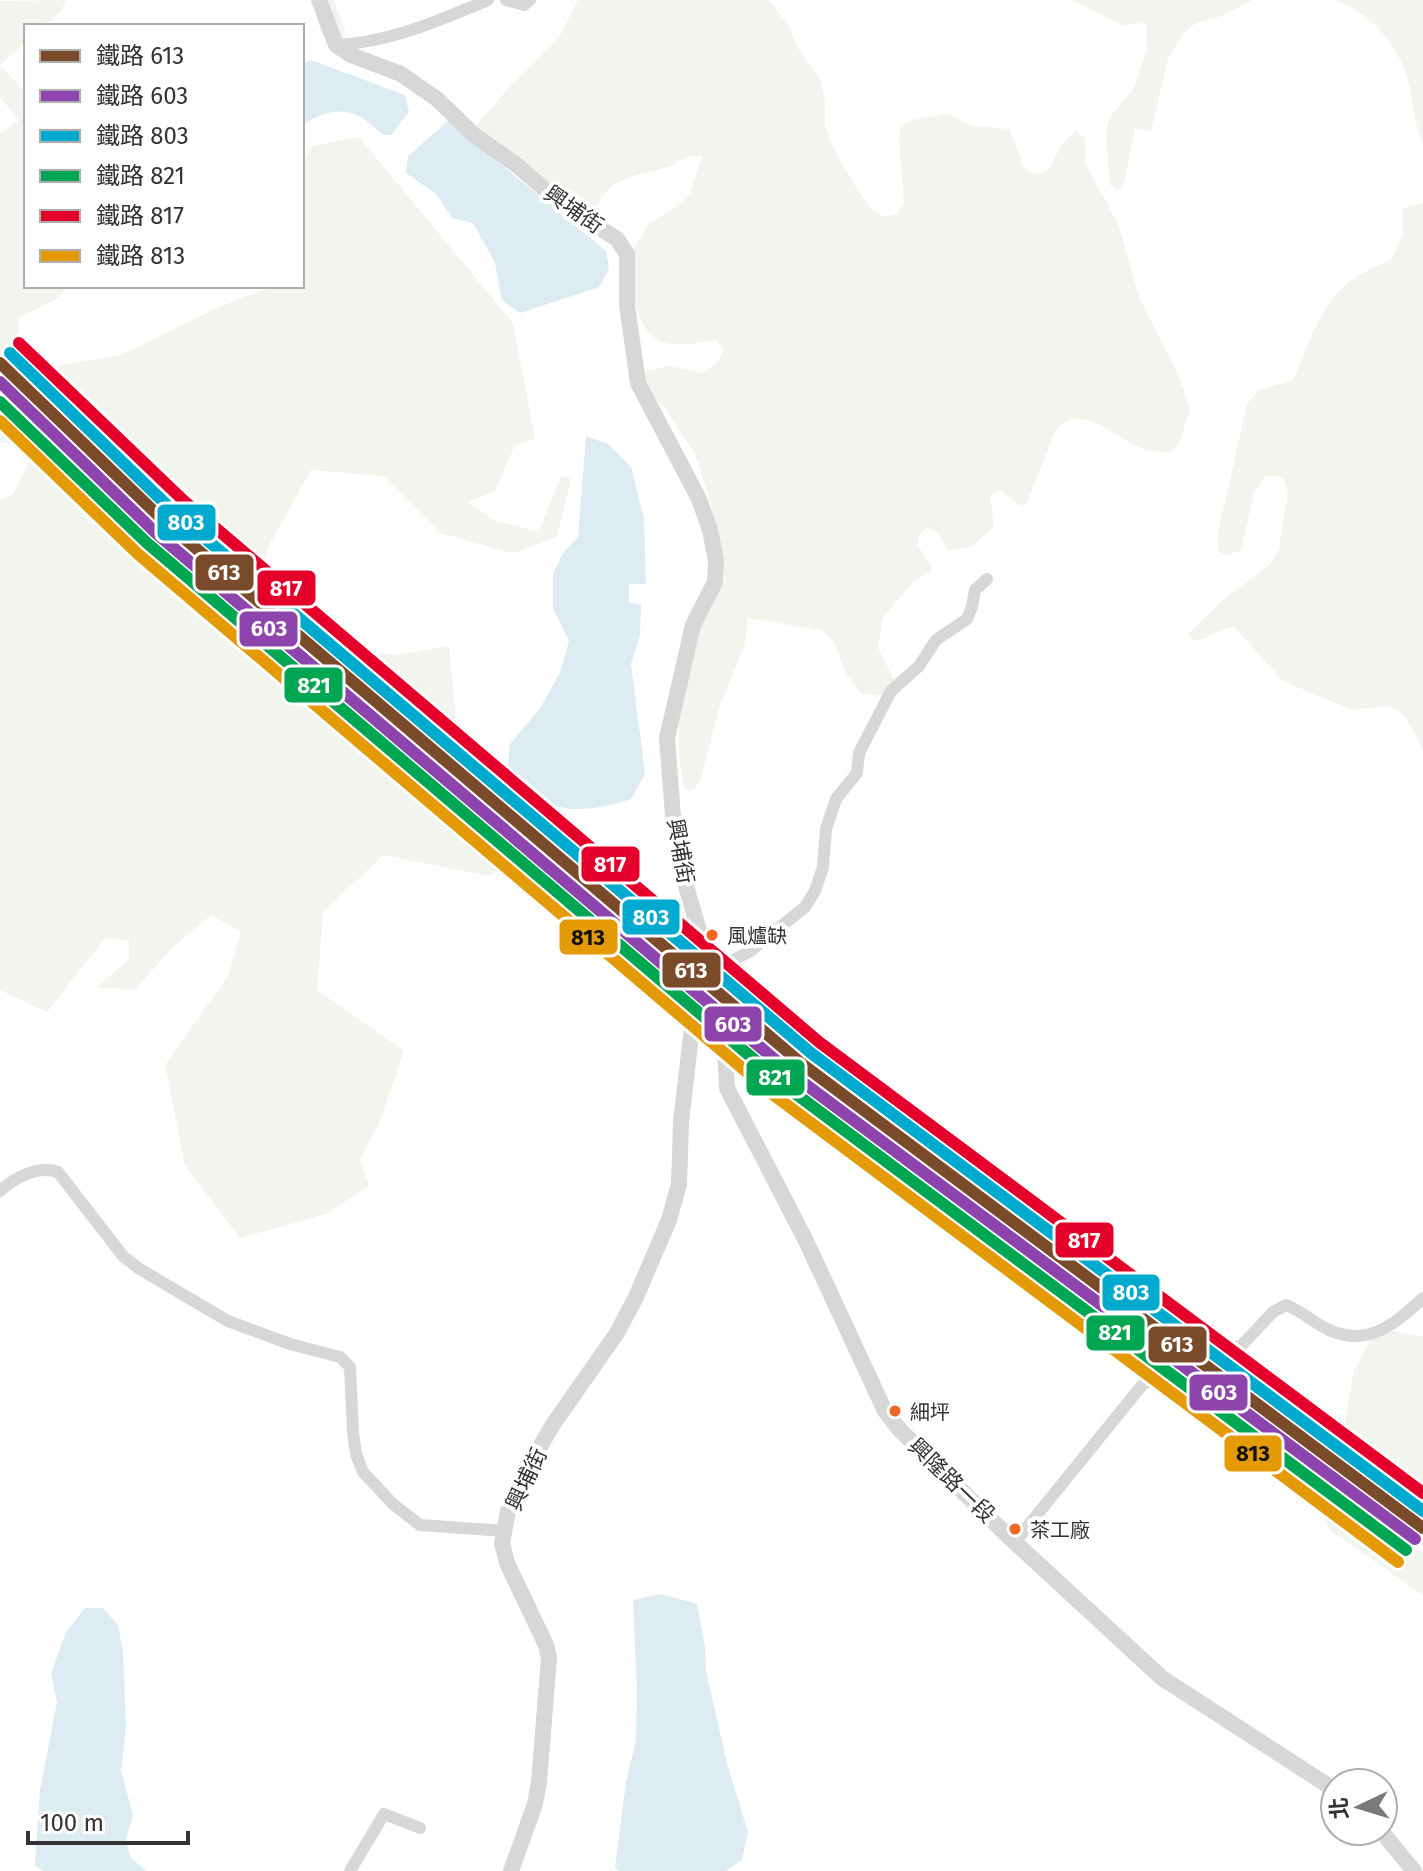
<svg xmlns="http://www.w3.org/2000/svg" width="1423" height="1871" viewBox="0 0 1423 1871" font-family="'Fira Sans','Noto Sans TC',sans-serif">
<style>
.green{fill:#f1f5ed}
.water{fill:#ddebf3}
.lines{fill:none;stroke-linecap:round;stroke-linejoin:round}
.minor{stroke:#d7d7d7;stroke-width:12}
.tertiary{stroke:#d7d7d7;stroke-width:16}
.rail-1-casing{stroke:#fff;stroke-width:18}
.rail-2-casing{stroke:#fff;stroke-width:18}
.rail-3-casing{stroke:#fff;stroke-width:18}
.rail-4-casing{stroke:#fff;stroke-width:18}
.rail-5-casing{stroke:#fff;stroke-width:18}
.rail-6-casing{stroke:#fff;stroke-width:18}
.rail-1{stroke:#7a4b2a;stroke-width:12}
.rail-2{stroke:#8e44ad;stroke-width:12}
.rail-3{stroke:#00a9ce;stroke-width:12}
.rail-4{stroke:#00a651;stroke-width:12}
.rail-5{stroke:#e4002b;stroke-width:12}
.rail-6{stroke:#e39a05;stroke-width:12}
.bus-dot{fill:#f26522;stroke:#fff;stroke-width:3}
.labels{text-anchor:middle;stroke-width:8;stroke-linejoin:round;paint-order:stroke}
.bus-label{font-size:20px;fill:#333;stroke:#fff;text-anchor:start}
.street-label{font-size:22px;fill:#333;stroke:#fff}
.line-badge{stroke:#fff;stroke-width:3}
.badge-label{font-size:22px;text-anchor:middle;font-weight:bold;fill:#fff}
.pale-badge-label{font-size:22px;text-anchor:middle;font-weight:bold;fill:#111}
</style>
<rect width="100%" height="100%" fill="#fff"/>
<!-- green -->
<g class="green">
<path d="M66 0 61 11 44 26H26V42L0 65 26 93V286H68L58 298 19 318V360L40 369 121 355 215 309 265 289 266 286H302V165L313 146 359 137 513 323 535 439 515 445 495 491 468 502 495 521 539 532 561 476 571 478 557 537 513 553 440 533 383 476 311 470 266 551 268 599 363 652 399 655 449 646 458 744 453 776 433 813 538 825 547 831 549 846 488 876 383 855 323 913 317 990 404 1051 380 1122 360 1160 369 1186 326 1214 240 1238 185 1166 165 1065 228 976 241 932 211 915 172 948 135 990 97 987 129 959V941L106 937 47 1012 0 990V500L13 494 40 441 0 443V134L19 120 0 97V1Z"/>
<path d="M312 0H334L345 30 343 42 337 45 322 35Z"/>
<path d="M578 0H768L788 24 797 47 820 78 825 101V126L834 149 858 191 873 211 884 217 897 214 904 202 899 139 901 126 912 120 949 114 972 126 1010 129 1023 166 1033 174C1056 171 1050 163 1061 147 1065 141 1070 136 1075 130L1085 138V162L1119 226 1139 297 1179 376 1190 410 1179 444 1169 452C1161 451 1151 451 1144 449 1116 439 1080 399 1055 431L1026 505H1020L1000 490 990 496 994 526 971 547 947 550 938 533 928 527 919 534 918 546 932 567 930 573 914 580 883 618 878 648 894 680 886 695 862 694 846 674 835 643 821 630 748 618 744 648 720 705 701 778 695 789 689 792 684 788C670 720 685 637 725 580L711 505 696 456 665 408 646 391 643 372 667 366 704 372 719 361 724 349 716 340C701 342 680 347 666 343 633 336 633 284 629 257L649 224 676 207 690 193 702 156C684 154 682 162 667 167 640 176 611 175 598 205L581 210 477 132V125L511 85 561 34Z"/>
<path d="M1072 0H1252L1222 16 1196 23 1182 35 1168 59 1151 131 1135 128 1124 183 1118 190 1110 185 1106 134 1110 117 1133 90 1147 49 1146 23 1121 25Z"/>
<path d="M1334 0H1423V144C1414 125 1414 108 1410 88 1402 49 1372 12 1334 0Z"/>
<path d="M1423 203V750L1404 715 1389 706 1353 710 1283 681 1234 627C1219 627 1209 641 1194 640L1188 634 1227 596 1271 564 1279 548 1288 493 1283 477 1265 476 1255 490 1241 550 1226 556 1218 551V533L1247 404 1259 390 1293 380C1305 352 1318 313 1339 291 1353 275 1374 268 1392 259L1403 234V208Z"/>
<path d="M1388 1330 1423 1337V1513L1391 1498 1367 1471 1349 1439 1345 1422 1354 1370 1370 1340Z"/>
<path d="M1330 1487 1423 1553V1595L1330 1530 1321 1515V1488Z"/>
</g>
<!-- water -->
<g class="water">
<path d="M311 60 405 95 409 112 391 135H383C355 108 337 104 302 125V64Z"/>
<path d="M448 121 606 251 609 269 599 287 520 313 502 300 495 263 473 223 452 218 436 194 406 173 408 156Z"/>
<path d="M586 436 608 444 631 467 644 519 646 584H629V602L641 605 640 635 631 664 645 774 631 799C579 816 544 814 507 772L510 744 541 707 560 672 569 641 553 608V574L563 553 578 537Z"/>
<path d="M660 1594 697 1604 705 1647 706 1671 727 1764 748 1832 742 1860 726 1871H619L615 1868 626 1783 636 1740 637 1693 633 1600Z"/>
<path d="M85 1608H103L118 1625 123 1652 126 1726 121 1771 133 1815 126 1839 130 1857 146 1871H43L35 1865 40 1790 57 1702 51 1673 66 1632Z"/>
</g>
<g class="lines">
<!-- minor -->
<g class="minor">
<path d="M506 0 524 5 530 0"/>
<path d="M336 45C391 42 438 21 488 0"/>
<path d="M712 971 749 952 805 907 815 891 823 867 826 829 836 799 857 773 859 753 891 691 919 666 936 640 967 619 972 607 975 590 987 579"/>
<path d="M0 1191C14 1178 38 1165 58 1172L123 1256 138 1268 228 1321 290 1344 340 1357 350 1367 353 1432 356 1454 363 1472 393 1504 420 1525 505 1531"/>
<path d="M1015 1542 1143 1384 1242 1345 1273 1312 1286 1305C1302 1311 1314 1323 1329 1330 1368 1348 1396 1323 1423 1298"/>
<path d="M350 1871 384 1814 420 1828"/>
</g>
<!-- tertiary -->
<g class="tertiary">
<path d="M319 0 336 45 351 55 401 74 437 99 474 135 518 166 558 201 617 239 627 254V305L638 383 699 499 710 530 716 561 715 582 693 625 667 738 673 816 686 886 702 941 681 1122 679 1184 669 1220 636 1297 617 1333 554 1423 523 1475 508 1511 502 1543 507 1563 546 1645 549 1658 539 1782 535 1804 511 1871"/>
<path d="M702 959 712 971 719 992 724 1027 727 1088 806 1241 885 1411 900 1430 1009 1537 1162 1678 1335 1790"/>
<path d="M1381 1831 1414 1871"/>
</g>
<!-- rail-1 casing -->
<g class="rail-1-casing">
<path id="rail-1" d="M0 363 165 522 802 1064 1423 1528"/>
</g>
<!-- rail-2 casing -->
<g class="rail-2-casing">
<path id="rail-2" d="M0 382 156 533 793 1075 1415 1539"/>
</g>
<!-- rail-3 casing -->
<g class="rail-3-casing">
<path id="rail-3" d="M10 353 174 512 811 1053 1423 1511"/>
</g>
<!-- rail-4 casing -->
<g class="rail-4-casing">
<path id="rail-4" d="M0 402 147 543 784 1085 1406 1550"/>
</g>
<!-- rail-5 casing -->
<g class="rail-5-casing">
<path id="rail-5" d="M19 343 184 501 819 1042 1423 1493"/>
</g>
<!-- rail-6 casing -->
<g class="rail-6-casing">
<path id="rail-6" d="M0 421 138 554 775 1096 1398 1562"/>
</g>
<!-- rail-1 -->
<use href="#rail-1" class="rail-1"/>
<!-- rail-2 -->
<use href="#rail-2" class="rail-2"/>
<!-- rail-3 -->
<use href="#rail-3" class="rail-3"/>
<!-- rail-4 -->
<use href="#rail-4" class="rail-4"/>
<!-- rail-5 -->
<use href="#rail-5" class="rail-5"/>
<!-- rail-6 -->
<use href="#rail-6" class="rail-6"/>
</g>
<!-- markers -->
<g class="bus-dot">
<circle cx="712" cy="935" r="7"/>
<circle cx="895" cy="1411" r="7"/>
<circle cx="1015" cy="1529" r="7"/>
</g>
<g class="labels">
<!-- bus labels -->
<g class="bus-label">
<text x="727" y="943">風爐缺</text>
<text x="910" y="1419">細坪</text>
<text x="1030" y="1537">茶工廠</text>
</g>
<!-- street labels -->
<g class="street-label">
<text transform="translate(574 209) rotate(35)" y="8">興埔街</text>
<text transform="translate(681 851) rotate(80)" y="8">興埔街</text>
<text transform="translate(526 1479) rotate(-65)" y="8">興埔街</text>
<text transform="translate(952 1480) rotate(44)" y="8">興隆路一段</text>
</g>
</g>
<g class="line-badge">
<rect x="156" y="503" width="61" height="39" rx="8" fill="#00a9ce"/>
<rect x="194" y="553" width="61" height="39" rx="8" fill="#7a4b2a"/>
<rect x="256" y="569" width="61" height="38" rx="8" fill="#e4002b"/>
<rect x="238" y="610" width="61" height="38" rx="8" fill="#8e44ad"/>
<rect x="283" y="666" width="61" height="38" rx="8" fill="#00a651"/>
<rect x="580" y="845" width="61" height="38" rx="8" fill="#e4002b"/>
<rect x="621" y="898" width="60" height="38" rx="8" fill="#00a9ce"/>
<rect x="558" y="918" width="61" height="38" rx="8" fill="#e39a05"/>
<rect x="661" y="951" width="61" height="38" rx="8" fill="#7a4b2a"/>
<rect x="703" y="1005" width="60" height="38" rx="8" fill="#8e44ad"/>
<rect x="745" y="1058" width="61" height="39" rx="8" fill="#00a651"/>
<rect x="1054" y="1221" width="61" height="38" rx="8" fill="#e4002b"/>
<rect x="1101" y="1273" width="60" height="39" rx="8" fill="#00a9ce"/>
<rect x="1085" y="1314" width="61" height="38" rx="8" fill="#00a651"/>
<rect x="1147" y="1325" width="61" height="39" rx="8" fill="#7a4b2a"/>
<rect x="1188" y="1373" width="61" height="39" rx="8" fill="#8e44ad"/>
<rect x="1223" y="1434" width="60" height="39" rx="8" fill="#e39a05"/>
</g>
<g class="badge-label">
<text x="186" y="530">803</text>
<text x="224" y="580">613</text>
<text x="286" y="596">817</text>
<text x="269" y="636">603</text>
<text x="314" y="693">821</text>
<text x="610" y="872">817</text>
<text x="651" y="925">803</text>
<text x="691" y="978">613</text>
<text x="733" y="1032">603</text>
<text x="775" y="1085">821</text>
<text x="1084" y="1248">817</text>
<text x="1131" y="1300">803</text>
<text x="1115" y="1340">821</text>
<text x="1177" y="1352">613</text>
<text x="1219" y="1400">603</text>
</g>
<g class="pale-badge-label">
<text x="588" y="945">813</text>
<text x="1253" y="1461">813</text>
</g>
<!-- legend -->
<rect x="24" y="24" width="280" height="264" fill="#ffffff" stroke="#adadad" stroke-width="2"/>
<rect x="40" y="50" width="40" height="12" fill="#7a4b2a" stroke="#adadad" stroke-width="2"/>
<text x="96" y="64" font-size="24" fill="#333333">鐵路 613</text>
<rect x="40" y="90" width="40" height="12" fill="#8e44ad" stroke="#adadad" stroke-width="2"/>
<text x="96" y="104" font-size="24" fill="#333333">鐵路 603</text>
<rect x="40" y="130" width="40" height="12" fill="#00a9ce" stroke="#adadad" stroke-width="2"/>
<text x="96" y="144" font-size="24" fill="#333333">鐵路 803</text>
<rect x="40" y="170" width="40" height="12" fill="#00a651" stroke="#adadad" stroke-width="2"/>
<text x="96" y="184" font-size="24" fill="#333333">鐵路 821</text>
<rect x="40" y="210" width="40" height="12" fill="#e4002b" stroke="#adadad" stroke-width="2"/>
<text x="96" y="224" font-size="24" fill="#333333">鐵路 817</text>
<rect x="40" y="250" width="40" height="12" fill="#e39a05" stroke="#adadad" stroke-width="2"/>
<text x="96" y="264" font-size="24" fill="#333333">鐵路 813</text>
<!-- north arrow -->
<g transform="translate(1359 1807) rotate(266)"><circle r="38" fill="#ffffff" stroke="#adadad" stroke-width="2"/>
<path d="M0-6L14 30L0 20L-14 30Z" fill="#7a7a7a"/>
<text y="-12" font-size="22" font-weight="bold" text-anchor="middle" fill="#333333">北</text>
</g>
<!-- scale -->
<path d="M28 1831v12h160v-12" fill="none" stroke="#333333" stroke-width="4"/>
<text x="40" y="1831" font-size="24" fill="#333333" stroke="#ffffff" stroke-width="6" paint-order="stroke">100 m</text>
</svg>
